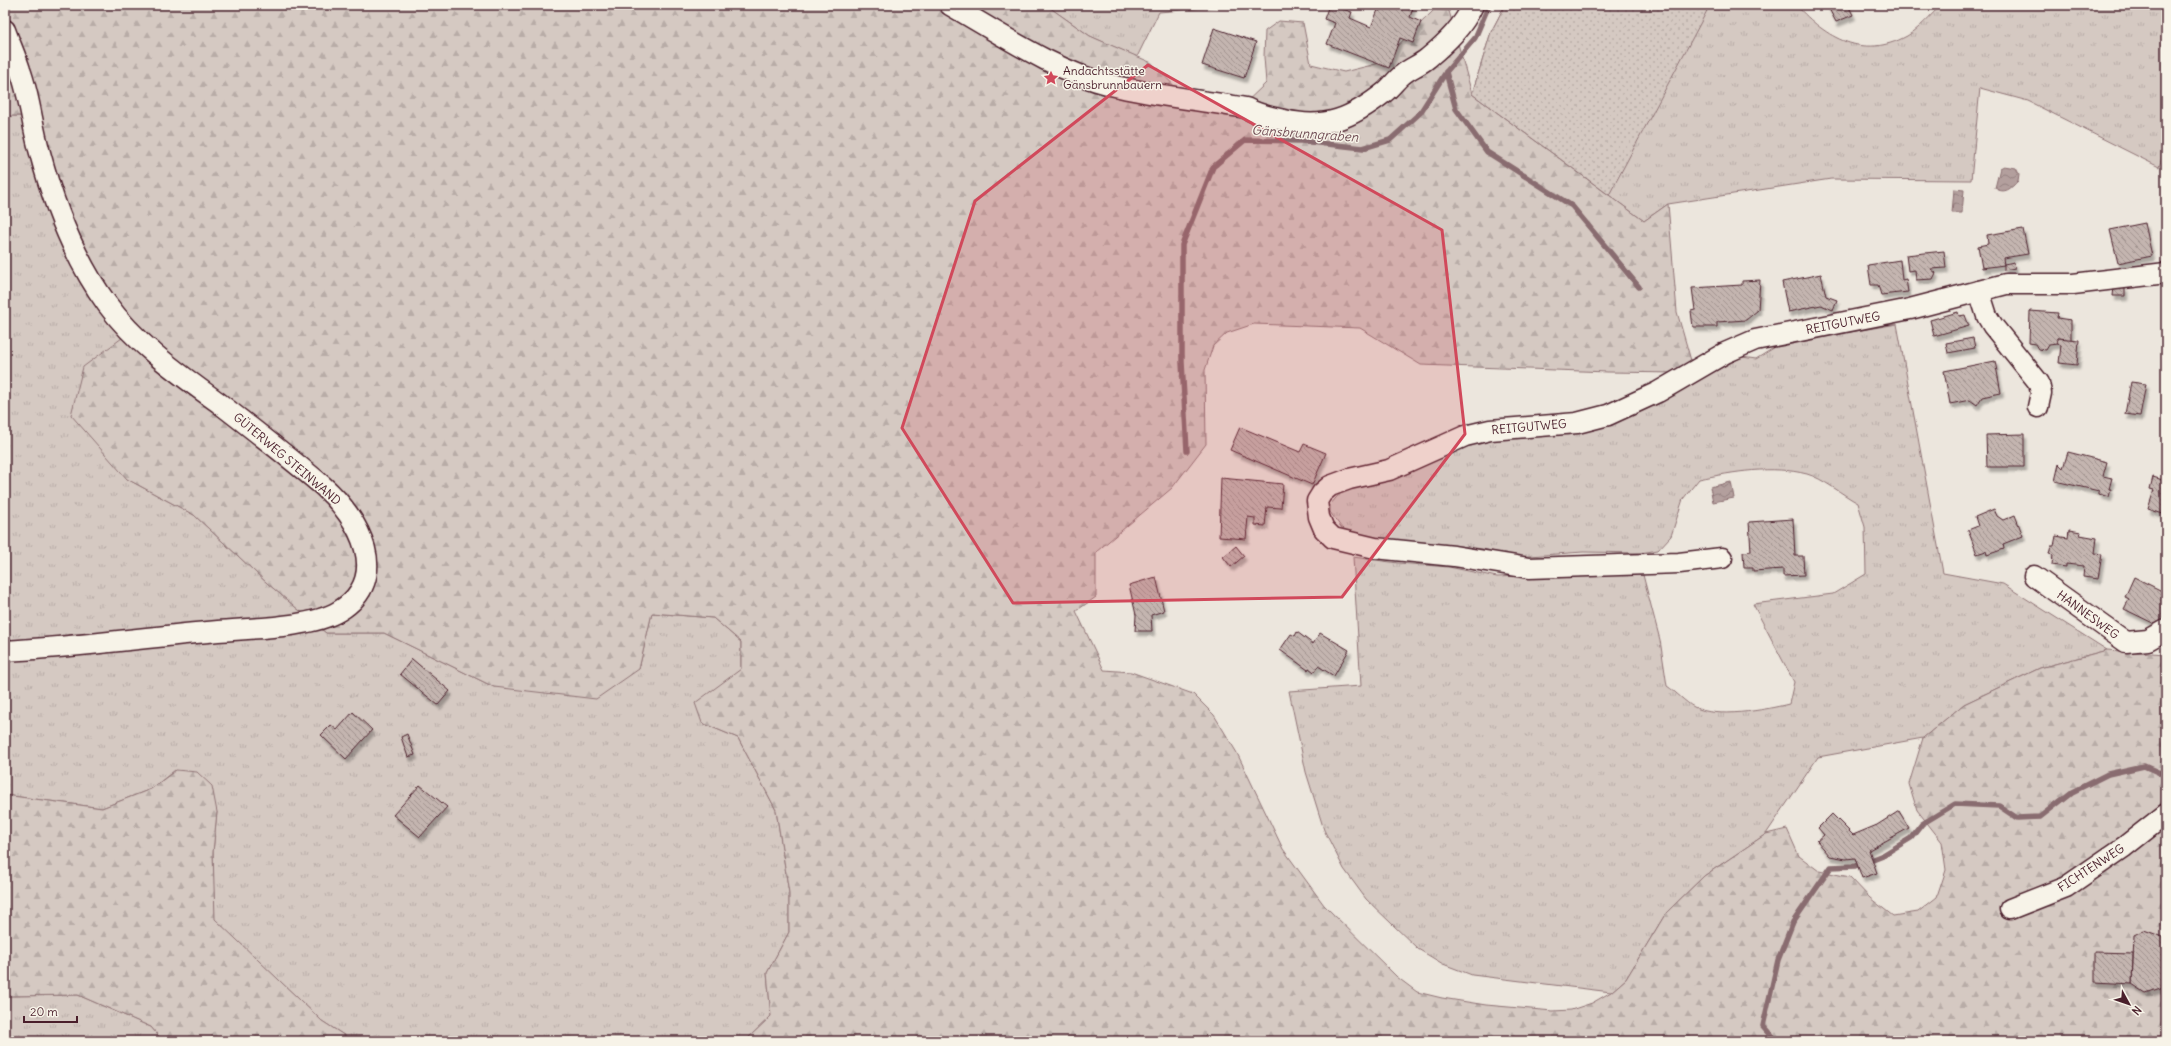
<svg xmlns="http://www.w3.org/2000/svg" width="2171" height="1046" viewBox="0 0 2171 1046" font-family="Delius,sans-serif">
<style>
.grass{fill:url(#grass-tufts);stroke:#907476}
.forest{fill:url(#forest-firs);stroke:#907476}
.park{fill:url(#park-dots);stroke:#907476}
.water{fill:url(#water-waves);stroke:#896c6f}
.lines{fill:none;stroke-linecap:round;stroke-linejoin:round}
.stream{stroke:#896c6f;stroke-width:5.5}
.building{fill:url(#building-back-hatch);stroke:#4a1f2b;filter:url(#shadow)}
.minor-casing{stroke:#4a1f2b;stroke-width:23}
.minor{stroke:#f7f3e8;stroke-width:20}
.marked{fill:#d1495b;fill-opacity:0.2;stroke:#d1495b;stroke-width:3;stroke-linejoin:round}
.labels{text-anchor:middle;stroke-width:3;stroke-linejoin:round;paint-order:stroke}
.poi-label{font-size:12px;fill:#4a1f2b;stroke:#f7f3e8;text-anchor:start}
.street-label{font-size:12px;fill:#4a1f2b;stroke:#f7f3e8}
.water-label{font-size:13px;font-style:italic;fill:#6f4c53;stroke:#f7f3e8}
</style>
<defs>
<pattern id="grass-tufts" width="24" height="20" patternUnits="userSpaceOnUse"><rect width="24" height="20" fill="#d5c9c2"/><path d="M3 7l-1-3M5 7V3M7 7l1-3M15 17l-1-3M17 17v-4M19 17l1-3" fill="none" stroke="#b8aca7"/></pattern>
<pattern id="forest-firs" width="22" height="20" patternUnits="userSpaceOnUse"><rect width="22" height="20" fill="#d5c9c2"/><path d="M5 1l3.5 6h-7zM16 11l3.5 6h-7z" fill="#b8aca7"/></pattern>
<pattern id="park-dots" width="8" height="8" patternUnits="userSpaceOnUse"><rect width="8" height="8" fill="#d5c9c2"/><path d="M2 2h.1M6 6h.1" fill="none" stroke="#b8aca7" stroke-width="1.8" stroke-linecap="round"/></pattern>
<pattern id="water-waves" width="16" height="10" patternUnits="userSpaceOnUse"><rect width="16" height="10" fill="#b39f9d"/><path d="M0 5q4-4 8 0t8 0" fill="none" stroke="#948180"/></pattern>
<pattern id="building-back-hatch" width="6" height="6" patternUnits="userSpaceOnUse"><rect width="6" height="6" fill="#c4b5b0"/><path d="M-1 5l2 2M0 0l6 6M5-1l2 2" fill="none" stroke="#a1938f"/></pattern>
<filter id="shadow"><feDropShadow dx="2.5" dy="4.5" stdDeviation="1" flood-color="#0004"/></filter>
</defs>
<rect width="100%" height="100%" fill="#ece6dd"/>
<filter id="ink" filterUnits="userSpaceOnUse"><feTurbulence type="fractalNoise" baseFrequency=".025" numOctaves="2"/><feDisplacementMap in="SourceGraphic" scale="8" xChannelSelector="R" yChannelSelector="G"/><feConvolveMatrix kernelMatrix="1 2 1 2 8 2 1 2 1" color-interpolation-filters="sRGB"/></filter>
<g filter="url(#ink)">
<!-- grass -->
<g class="grass">
<path d="M1046 5H1239L1159 12 1137 57 1090 36Z"/>
<path d="M1505 5H1796C1826 38 1863 60 1907 36 1919 29 1931 15 1941 5H2166V145L2159 167 2028 101 1980 88 1971 180 1831 179 1668 204 1644 221 1472 94 1491 32Z"/>
<path d="M5 116H31L130 332 127 479 194 515 267 583 326 633H384L494 687 639 669 652 613 713 618 741 642V669L702 723 738 738 776 810 789 893V932L767 973 771 1016 745 1041H353L322 1021 214 919 213 852 217 812 175 770 151 789 102 808 5 795Z"/>
<path d="M1897 324 1943 573 2003 584 2107 650 2040 668 1964 704 1923 738 1818 757 1766 834 1704 876 1666 913 1626 979 1611 992 1472 975 1443 964 1418 949 1366 899 1344 869 1324 830 1306 772 1289 691 1361 686 1353 557 1398 563 1449 567 1497 577 1565 574 1583 576 1623 573 1643 575 1660 640 1667 686C1676 692 1685 702 1694 707 1717 719 1764 710 1789 704L1794 682 1753 604 1833 594 1866 574 1865 527 1858 503C1843 495 1822 478 1807 474 1772 465 1733 472 1699 479L1683 499 1671 536 1658 550 1641 553 1583 552 1516 557 1483 549 1450 545 1412 546 1350 533 1341 527 1330 512V505L1341 492 1399 476 1462 446 1670 395 1742 357 1756 359 1780 344Z"/>
<path d="M78 995 151 1027 163 1041H5V996Z"/>
</g>
<!-- forest -->
<g class="forest">
<path d="M5 5H1046L1090 36 1152 63 1189 101 1239 109 1266 83 1264 57 1265 31 1279 21 1303 23 1311 64 1344 72 1380 63 1434 10 1449 11 1472 94 1644 221 1668 204 1677 312 1692 364 1678 373 1608 372 1421 365 1360 328 1254 324 1227 333 1213 346 1205 370 1206 444 1172 488 1096 552V597L1076 611 1104 670 1131 672 1193 694 1214 715 1237 753 1283 849 1324 905 1397 977 1417 992 1442 998 1486 1005 1553 1011 1571 1010 1592 1003 1611 992 1626 979 1666 913 1704 876 1766 834 1787 829 1799 856 1819 871 1850 877 1870 898 1893 916 1918 912 1937 897 1946 870 1942 842 1917 810 1909 784 1923 738 1964 704 2040 668 2107 650 2166 654V1041H745L771 1016 767 973 789 932V893L776 810 738 738 702 723 695 703 741 669V642L713 618 652 613 639 669 596 699 494 687 384 633H326L267 583 194 515 127 479 71 415 83 367 130 332 87 272 31 116H5Z"/>
<path d="M176 770 197 772 212 786 217 812 213 852 215 919 322 1021 353 1041H163L151 1027 78 995 5 996V795L102 808 151 789Z"/>
</g>
<!-- park -->
<path class="park" d="M1505 5H1710L1609 195 1472 94 1491 32Z"/>
<!-- water -->
<g class="water">
<path d="M2004 166 2016 168 2019 174 2018 181C2011 188 2005 195 1995 188L2000 168Z"/>
<path d="M1954 189 1964 190 1962 213H1952Z"/>
<path d="M1731 482 1734 498 1713 502 1710 487Z"/>
</g>
<g class="lines">
<!-- stream -->
<g class="stream">
<path d="M1446 72 1456 109 1487 152 1572 206 1639 287"/>
<path d="M1187 451 1182 362V245L1213 167 1245 140 1301 141 1363 148 1390 140 1420 113 1446 72 1475 38 1489 5"/>
<path d="M1776 1041 1763 1026 1778 960 1793 922 1831 867 1855 866 1883 855 1911 838 1922 824 1955 804 1999 806 2017 818 2040 817 2072 792 2108 774 2144 766 2160 773 2166 769"/>
</g>
</g>
<!-- building -->
<g class="building">
<path d="M1329 5 1352 12 1350 18 1371 27 1378 10 1380 11 1382 6 1414 5 1410 17 1421 22 1413 43 1400 38 1389 68 1327 44 1335 23 1324 19Z"/>
<path d="M1827 5H1848L1853 15 1836 22Z"/>
<path d="M1214 28 1256 42 1244 78 1202 65Z"/>
<path d="M2145 223 2152 256 2118 263 2110 230Z"/>
<path d="M2023 229 2028 254 2003 258 2004 265 1982 268 1978 246 1988 244 1987 235Z"/>
<path d="M1944 251 1946 268 1931 269 1936 273 1933 279 1916 280 1915 270 1908 271 1906 255Z"/>
<path d="M1900 260 1902 280 1906 279 1908 292 1881 295 1878 285H1871L1868 265Z"/>
<path d="M2014 262 2015 268 2004 270V264Z"/>
<path d="M1821 274 1826 296 1837 300 1833 310 1821 305 1788 312 1782 282Z"/>
<path d="M1760 280 1758 310 1746 320 1717 322V327H1693L1691 311 1695 310 1692 288 1742 285V281Z"/>
<path d="M2114 287H2125V296H2113Z"/>
<path d="M2030 311 2058 313 2057 318 2071 320V340L2057 338V344L2049 345 2046 350 2038 349 2035 344 2029 343Z"/>
<path d="M1958 312 1959 316 1965 315 1969 326 1934 336 1930 320Z"/>
<path d="M1973 338 1975 348 1948 353 1946 343Z"/>
<path d="M2057 338 2079 340 2077 365 2059 363 2061 345 2057 344Z"/>
<path d="M1995 361 2001 393 1982 397 1977 405 1970 400 1950 404 1944 371Z"/>
<path d="M2131 382 2146 384 2140 416 2125 414Z"/>
<path d="M1240 427 1300 452 1304 444 1326 453 1312 485 1230 450Z"/>
<path d="M2024 434V467H1987L1986 435Z"/>
<path d="M2068 452 2107 462 2103 476 2112 478 2109 489H2111L2109 497 2099 494V491L2055 481 2059 464 2063 468Z"/>
<path d="M2153 477 2166 481V515L2148 509 2154 490 2150 489Z"/>
<path d="M1221 478 1283 484 1281 508 1267 507 1265 526 1255 525V518L1248 517 1246 539 1219 537Z"/>
<path d="M1994 509 1997 516 2003 520 2015 515 2023 536 2003 544 2004 549 1987 555 1986 551 1977 554 1968 530 1978 526 1975 517Z"/>
<path d="M1793 519 1795 556H1803L1804 575 1783 576V569L1753 571V568H1744L1743 552 1751 551 1749 522Z"/>
<path d="M2069 530 2081 532 2080 535 2097 538 2095 553 2102 554 2098 579 2083 577 2084 566 2066 564V567L2052 565 2053 555 2049 554 2051 546H2054L2056 536 2068 538Z"/>
<path d="M1236 546 1244 556 1231 567 1223 557Z"/>
<path d="M1156 577 1164 611 1151 615 1152 631H1135L1136 615 1129 585Z"/>
<path d="M2134 577 2166 593 2164 600 2166 601V612L2159 626 2124 609 2129 599 2125 597Z"/>
<path d="M1297 632 1313 644 1320 633 1349 650 1334 676 1318 666 1314 672 1309 668 1308 670 1280 650 1291 634 1295 636Z"/>
<path d="M412 659 450 691 438 705 400 674Z"/>
<path d="M353 712 372 730 346 759 321 735 331 725 337 730Z"/>
<path d="M407 734 415 755 408 757 401 737Z"/>
<path d="M420 785 447 807 420 837 393 815Z"/>
<path d="M1899 811 1909 828 1869 850 1877 873 1862 878 1855 858 1846 859 1830 856 1817 841 1824 835 1818 828 1832 814 1853 835 1877 825Z"/>
<path d="M2144 930 2166 938V986L2146 993 2132 984 2134 935Z"/>
<path d="M2095 952 2133 953 2132 984 2095 982Z"/>
</g>
<g class="lines">
<!-- minor casing -->
<g class="minor-casing">
<g id="minor">
<path d="M950 5C1001 34 1054 71 1111 85 1155 96 1201 100 1246 108 1258 115 1270 117 1284 120 1326 130 1352 118 1385 92 1391 87 1396 80 1402 75 1410 68 1420 65 1428 58 1446 43 1463 27 1473 5"/>
<path d="M5 30C10 44 16 57 20 70 30 97 32 126 40 153 54 206 75 260 107 304 137 345 178 373 219 403 254 430 289 457 323 486 359 518 393 578 339 611 311 628 251 628 218 631 147 637 76 647 5 651"/>
<path d="M1979 291 1987 316 1993 326 2039 383 2041 393 2038 407"/>
<path d="M1722 558 1679 563 1529 568 1454 556 1375 548 1333 538 1324 529 1319 517 1317 501 1322 493 1330 486 1349 479 1389 470 1465 436 1490 430 1577 423 1608 415 1658 392 1725 353 1755 340 1910 309 2006 284H2073L2166 273"/>
<path d="M2034 576 2126 642 2148 640 2166 630"/>
<path d="M2010 909 2066 887 2124 847 2166 814"/>
</g>
</g>
<!-- minor -->
<use href="#minor" class="minor"/>
</g>
</g>
<!-- marked area -->
<path class="marked" d="M1148 65 1442 230 1465 434 1342 597 1013 603 902 428 975 201Z"/>
<!-- icons -->
<defs>
<g id="sight-bare" transform="scale(1.2)"><path d="M0-6L1.8-2.2L6-1.7L2.9 1.2L3.7 5.4L0 3.3L-3.7 5.4L-2.9 1.2L-6-1.7L-1.8-2.2Z" fill="#d1495b" stroke="#f7f3e8" stroke-width="2.5" paint-order="stroke"/></g>
</defs>
<g fill-rule="evenodd">
<use href="#sight-bare" x="1051" y="78"/>
</g>
<g class="labels">
<!-- poi labels -->
<g class="poi-label">
<text x="1063" y="75">Andachtsstätte<tspan x="1063" dy="14">Gänsbrunnbauern</tspan></text>
</g>
<!-- street labels -->
<g class="street-label">
<text transform="translate(1843 323) rotate(-11)" y="4">REITGUTWEG</text>
<text transform="translate(1529 427) rotate(-5)" y="4">REITGUTWEG</text>
<text transform="translate(287 459) rotate(40)" y="4">GÜTERWEG STEINWAND</text>
<text transform="translate(2088 615) rotate(36)" y="4">HANNESWEG</text>
<text transform="translate(2091 868) rotate(-33)" y="4">FICHTENWEG</text>
</g>
<!-- water labels -->
<g class="water-label">
<text transform="translate(1305 133) rotate(4)" y="5">Gänsbrunngraben</text>
</g>
</g>
<!-- margin -->
<rect width="2171" height="1046" fill="none" stroke="#f7f3e8" stroke-width="20"/>
<rect x="10" y="10" width="2151" height="1026" fill="none" stroke="#4a1f2b" stroke-width="1.5" filter="url(#ink)"/>
<!-- north arrow -->
<g transform="translate(2129 1004) rotate(130)" stroke="#f7f3e8" stroke-width="3" paint-order="stroke">
<path d="M0-3L7 15L0 10L-7 15Z" fill="#4a1f2b"/>
<text y="-6" font-size="11" font-weight="bold" text-anchor="middle" fill="#4a1f2b">N</text>
</g>
<!-- scale -->
<path d="M24 1016v6h53v-6" fill="none" stroke="#4a1f2b" stroke-width="2"/>
<text x="30" y="1016" font-size="12" fill="#4a1f2b" stroke="#f7f3e8" stroke-width="3" paint-order="stroke">20 m</text>
</svg>
